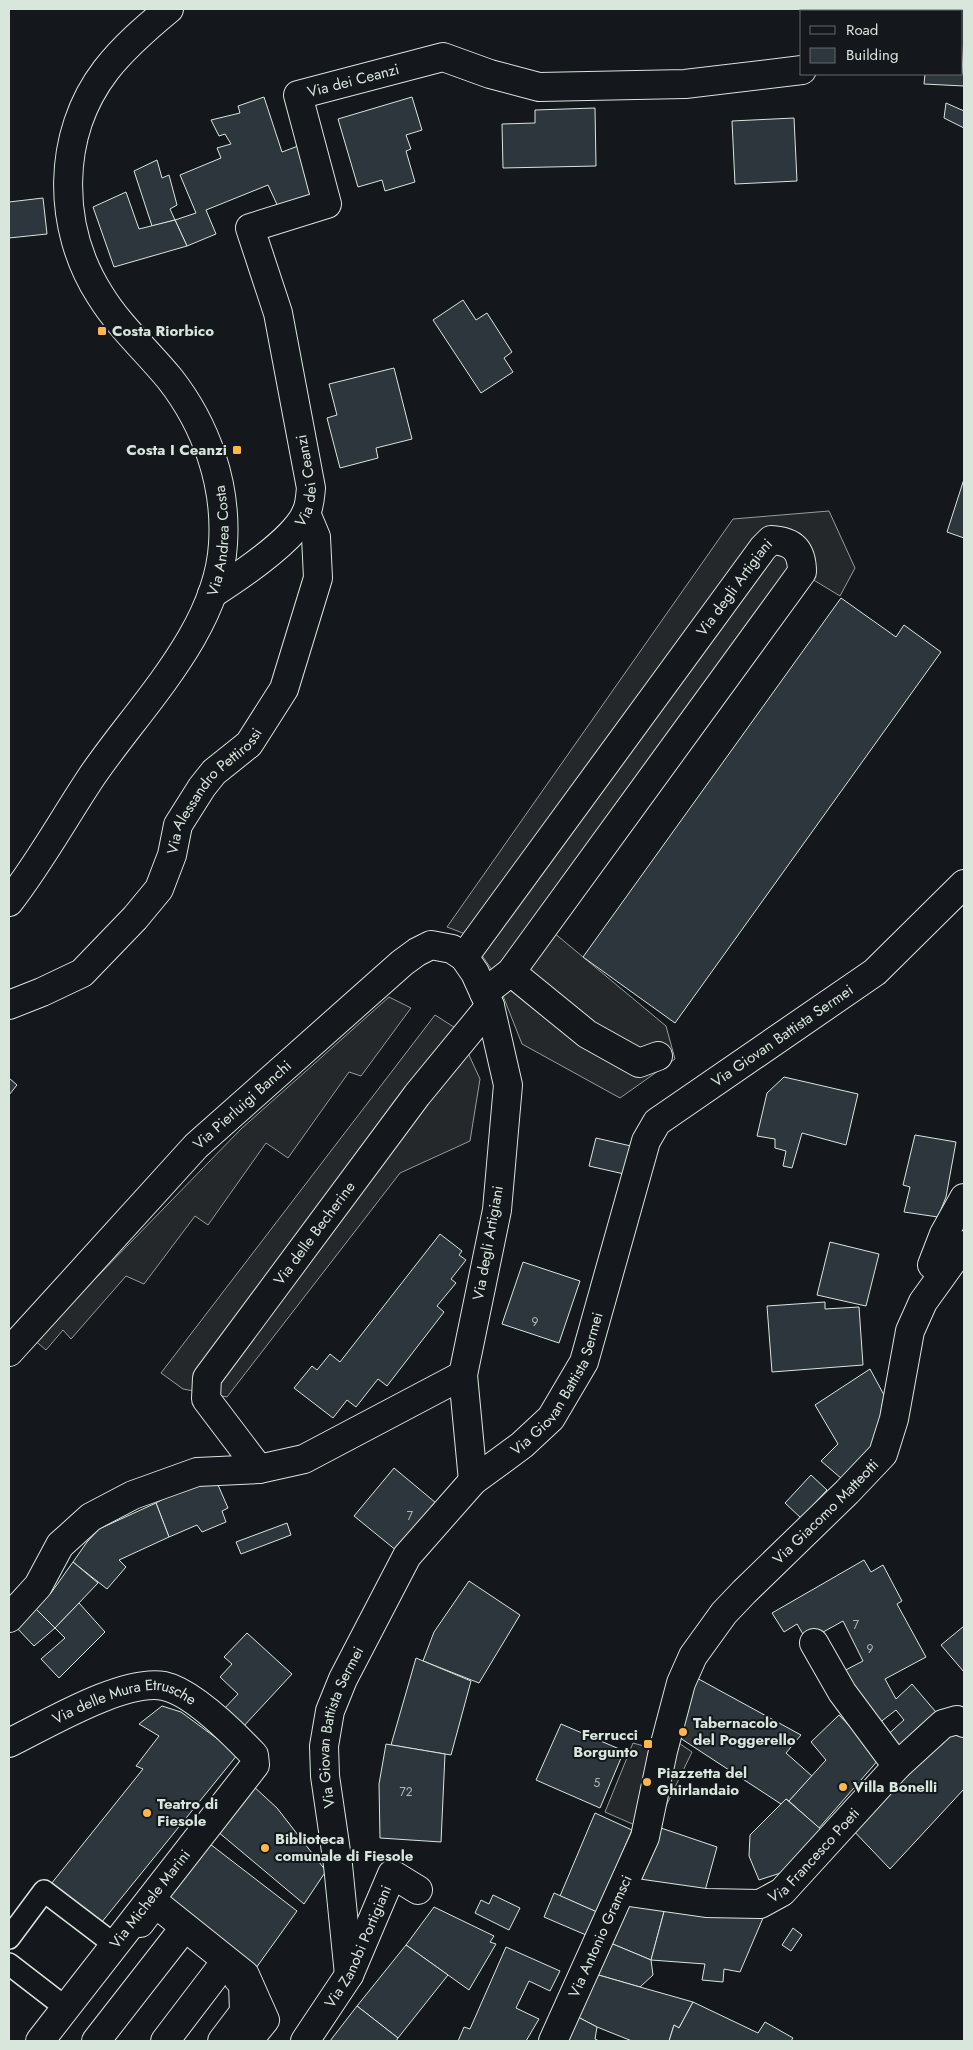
<svg xmlns="http://www.w3.org/2000/svg" width="973" height="2050" viewBox="0 0 973 2050" font-family="Jost,sans-serif">
<style>
.parking{fill:#24282b;stroke:#939e99}
.building{fill:#2c363c;stroke:#d8e6dc}
.lines{fill:none;stroke-linecap:round;stroke-linejoin:round}
.pedestrian-casing{stroke:#d8e6dc;stroke-width:24}
.minor-casing{stroke:#d8e6dc;stroke-width:30}
.tertiary-casing{stroke:#d8e6dc;stroke-width:30}
.secondary-casing{stroke:#d8e6dc;stroke-width:30}
.pedestrian{stroke:#14181c;stroke-width:21}
.minor{stroke:#14181c;stroke-width:28}
.tertiary{stroke:#14181c;stroke-width:28}
.secondary{stroke:#14181c;stroke-width:28}
.poi-dot{fill:#ffb74d;stroke:#14181c;stroke-width:2}
.labels{text-anchor:middle;stroke-width:4;stroke-linejoin:round;paint-order:stroke}
.number-label{font-size:12px;fill:#adbab4}
.street-label{font-size:15px;fill:#d8e6dc;stroke:#14181c}
.poi-label{font-size:15px;font-weight:bold;fill:#d8e6dc;stroke:#14181c;text-anchor:start}
</style>
<rect width="100%" height="100%" fill="#14181c"/>
<!-- parking -->
<g class="parking">
<path d="M829 511 855 568 840 596 812 579 553 932 666 1026 675 1059 620 1098 522 1044 494 973 468 935 447 927 733 519Z"/>
<path d="M389 997 411 1008 361 1076 349 1072 288 1158 266 1143 208 1225 195 1216 144 1284 126 1276 71 1339 63 1330 46 1350 26 1333 57 1318 241 1129Z"/>
<path d="M435 1015 457 1029 480 1079 470 1141 400 1173 227 1397 183 1389 161 1373Z"/>
<path d="M667 1735 692 1752 653 1833 605 1812 633 1743 662 1751Z"/>
</g>
<!-- building -->
<g class="building">
<path d="M964 36V86L924 84 925 74H962Z"/>
<path d="M264 97 282 152 298 146 319 194 280 211 268 185 206 210 216 234 187 246 175 220 196 213 180 175 221 158 217 148 231 144 225 134 219 136 211 120 240 113 238 106Z"/>
<path d="M412 97 422 130 406 135 411 149 406 151 415 182 385 191 382 180 358 187 338 119Z"/>
<path d="M946 103 964 111V128L944 118Z"/>
<path d="M595 108 596 166 503 168 502 124 535 123V110Z"/>
<path d="M794 118 797 181 735 184 732 121Z"/>
<path d="M157 160 162 178 169 175 177 205 170 209 175 220 152 226 134 171Z"/>
<path d="M126 192 139 229 175 220 187 246 114 267 93 207Z"/>
<path d="M43 198 47 234 9 238V202Z"/>
<path d="M463 300 476 320 487 313 512 352 504 358 513 372 481 393 433 320Z"/>
<path d="M394 368 412 439 376 448 378 458 340 468 327 418 337 415 329 384Z"/>
<path d="M964 479V538L947 532Z"/>
<path d="M841 598 896 637 904 625 941 652 675 1023 583 957Z"/>
<path d="M784 1077 858 1094 846 1145 802 1133 792 1168 783 1166 786 1151 775 1148V1139L757 1136 767 1093Z"/>
<path d="M9 1078 17 1085 9 1095Z"/>
<path d="M915 1135 956 1142 946 1197 938 1217 904 1212 910 1187 903 1185Z"/>
<path d="M596 1138 631 1146 624 1174 589 1166Z"/>
<path d="M440 1234 462 1251 459 1255 466 1260 451 1279 456 1283 437 1306 444 1312 387 1386 378 1379 356 1407 347 1400 333 1418 294 1388 312 1366 317 1370 330 1354 340 1362Z"/>
<path d="M830 1242 879 1254 866 1306 817 1295Z"/>
<path d="M523 1262 580 1281 559 1343 502 1324Z"/>
<path d="M825 1302V1309L859 1307 863 1365 772 1372 767 1306Z"/>
<path d="M870 1369 884 1395 875 1445 842 1479 821 1461 838 1444 815 1405Z"/>
<path d="M394 1468 436 1503 397 1551 354 1516Z"/>
<path d="M811 1475 827 1490 801 1518 785 1503Z"/>
<path d="M215 1478 228 1508 222 1511 226 1522 202 1532 197 1525 169 1537 156 1503 189 1485Z"/>
<path d="M156 1503 169 1537 119 1560 126 1567 107 1589 73 1562 87 1542 99 1529Z"/>
<path d="M287 1523 291 1535 241 1554 236 1542Z"/>
<path d="M864 1560 871 1572 883 1565 902 1601 897 1604 926 1657 885 1679 896 1699 912 1684 941 1718 900 1759 884 1738 904 1720 896 1710 874 1727 836 1675 863 1661 843 1621 807 1641 797 1624 784 1632 772 1613Z"/>
<path d="M73 1562 98 1583 55 1628 34 1607 51 1593Z"/>
<path d="M469 1581 520 1615 479 1683 423 1661 434 1632Z"/>
<path d="M79 1603 105 1632 59 1678 41 1659 65 1638 55 1628Z"/>
<path d="M34 1607 55 1628 34 1646 15 1626Z"/>
<path d="M964 1626V1672L941 1645Z"/>
<path d="M247 1633 292 1674 242 1728 223 1710 238 1694 220 1677 232 1664 224 1657Z"/>
<path d="M416 1658 471 1681 451 1755 391 1745Z"/>
<path d="M695 1677 801 1735 786 1753 812 1776 789 1801 786 1799 781 1804 677 1736Z"/>
<path d="M162 1706 181 1712 238 1754 97 1928 47 1889 143 1769 136 1766 159 1736 139 1724Z"/>
<path d="M839 1715 880 1758 819 1828 789 1801 826 1760 811 1742Z"/>
<path d="M561 1724 624 1751 600 1808 536 1780Z"/>
<path d="M944 1728 964 1733V1789L890 1869 849 1826Z"/>
<path d="M386 1744 445 1754 441 1842 380 1838 379 1784Z"/>
<path d="M252 1785 277 1808 326 1871 304 1904 217 1831Z"/>
<path d="M786 1799 824 1832 790 1870 759 1880 749 1856 750 1835Z"/>
<path d="M595 1813 632 1830 597 1912 560 1896Z"/>
<path d="M661 1828 717 1847 703 1898 637 1884Z"/>
<path d="M210 1844 297 1911 256 1968 165 1899Z"/>
<path d="M554 1893 597 1912 586 1935 544 1917Z"/>
<path d="M493 1895 520 1908 509 1930 475 1913 481 1900 489 1904Z"/>
<path d="M631 1900 665 1908 651 1960 608 1942Z"/>
<path d="M434 1907 494 1936 490 1942 496 1944 469 1990 406 1945Z"/>
<path d="M665 1908 766 1911 740 1972 724 1969 723 1982 702 1980 705 1964 651 1960Z"/>
<path d="M793 1928 802 1935 791 1951 782 1945Z"/>
<path d="M608 1942 651 1960 653 1975 640 1987 595 1974Z"/>
<path d="M406 1945 448 1975 398 2038 357 2006Z"/>
<path d="M506 1947 560 1971 550 1991 529 1981 516 2008 539 2019 526 2041H458L464 2027 470 2029Z"/>
<path d="M595 1974 640 1987 693 2002 679 2028 674 2025 669 2041H632L597 2027 578 2017Z"/>
<path d="M693 2002 758 2033 765 2022 793 2038 791 2041H669L674 2025 679 2028Z"/>
<path d="M357 2006 398 2038 396 2041H330Z"/>
<path d="M578 2017 597 2027 595 2039 599 2041H567Z"/>
</g>
<g class="lines">
<!-- pedestrian casing -->
<g class="pedestrian-casing">
<g id="pedestrian">
<path d="M9 1938 44 1891 115 1945"/>
<path d="M9 1964 66 2008"/>
</g>
</g>
<!-- minor casing -->
<g class="minor-casing">
<g id="minor">
<path id="s1" d="M212 594C237 578 296 539 307 511 310 503 310 496 311 488L278 313 250 228 327 204 298 95 443 57 490 74 539 87 685 84 802 70"/>
<path id="s2" d="M464 957 763 548 771 540C793 541 802 550 802 572L511 972 484 993"/>
<path d="M511 972 587 1034 639 1063 658 1056"/>
<path id="s3" d="M9 1005 42 992 82 973 135 918 159 889 172 855 178 825 202 787 214 772 249 744 284 689 318 578 316 537 306 513"/>
<path d="M943 1272 932 1265 944 1234 964 1198"/>
<path id="s4" d="M9 1352 196 1146 402 963 417 952 431 945 452 949 464 957 475 973 490 1006 508 1085 497 1210 463 1375 473 1481"/>
<path id="s5" d="M259 1469 206 1399 207 1378 417 1095 490 1006"/>
<path d="M9 1618 38 1586 60 1545 91 1517 133 1495 197 1472 259 1469 304 1459 463 1375"/>
<path d="M814 1643 842 1692 897 1766"/>
<path id="s6" d="M9 1743C46 1725 124 1678 164 1686 192 1692 234 1734 254 1755L255 1765 40 2041"/>
<path id="s7" d="M622 1891 706 1903 760 1904 782 1892 897 1766 943 1724 957 1720 964 1723"/>
<path d="M140 1923 155 1903 245 1975 265 2020 248 2041"/>
<path id="s8" d="M349 1975 338 1865 325 1776 324 1746 330 1711 343 1679 407 1556 473 1481 522 1445 551 1418 584 1362 646 1141 657 1122 875 972 964 884"/>
<path d="M96 2041 181 1932"/>
<path d="M165 2041 223 1965"/>
<path d="M222 2041 244 2012 243 1984 238 1979"/>
<path id="s9" d="M305 2041 349 1975 392 1874 418 1890"/>
</g>
</g>
<!-- tertiary casing -->
<g class="tertiary-casing">
<g id="tertiary">
<path id="s10" d="M9 902C40 862 64 818 92 776 139 707 218 631 223 544 227 484 206 425 170 379 147 351 119 326 100 295 57 228 56 135 106 70 124 47 146 28 169 9"/>
</g>
</g>
<!-- secondary casing -->
<g class="secondary-casing">
<g id="secondary">
<path id="s11" d="M553 2041 645 1837 663 1751 681 1683 693 1656 724 1613 744 1592 847 1492 883 1454 894 1419 910 1331 923 1302 964 1245"/>
</g>
</g>
<!-- pedestrian -->
<use href="#pedestrian" class="pedestrian"/>
<!-- minor -->
<use href="#minor" class="minor"/>
<!-- tertiary -->
<use href="#tertiary" class="tertiary"/>
<!-- secondary -->
<use href="#secondary" class="secondary"/>
</g>
<!-- markers -->
<g class="poi-dot">
<rect x="97" y="326" width="10" height="10" rx="2.5"/>
<rect x="232" y="445" width="10" height="10" rx="2.5"/>
<circle cx="683" cy="1732" r="5"/>
<rect x="643" y="1739" width="10" height="10" rx="2.5"/>
<circle cx="647" cy="1782" r="5"/>
<circle cx="843" cy="1787" r="5"/>
<circle cx="147" cy="1813" r="5"/>
<circle cx="265" cy="1848" r="5"/>
</g>
<g class="labels">
<!-- number labels -->
<g class="number-label">
<text x="535" y="1326">9</text>
<text x="410" y="1520">7</text>
<text x="856" y="1629">7</text>
<text x="870" y="1653">9</text>
<text x="597" y="1787">5</text>
<text x="406" y="1796">72</text>
</g>
<!-- street labels -->
<g class="street-label">
<text dy="5" stroke="none"><textPath href="#s1" startOffset="669">Via dei Ceanzi</textPath></text>
<text dy="5" stroke="none"><textPath href="#s1" startOffset="158">Via dei Ceanzi</textPath></text>
<text dy="5" stroke="none"><textPath href="#s10" startOffset="424">Via Andrea Costa</textPath></text>
<text dy="5" stroke="none"><textPath href="#s2" startOffset="458">Via degli Artigiani</textPath></text>
<text dy="5" stroke="none"><textPath href="#s3" startOffset="309">Via Alessandro Pettirossi</textPath></text>
<text dy="5" stroke="none"><textPath href="#s8" startOffset="1108">Via Giovan Battista Sermei</textPath></text>
<text dy="5" stroke="none"><textPath href="#s4" startOffset="340">Via Pierluigi Banchi</textPath></text>
<text dy="5" stroke="none"><textPath href="#s5" startOffset="289">Via delle Becherine</textPath></text>
<text transform="translate(488 1243) rotate(-80)" y="5">Via degli Artigiani</text>
<text dy="5" stroke="none"><textPath href="#s8" startOffset="672">Via Giovan Battista Sermei</textPath></text>
<text dy="5" stroke="none"><textPath href="#s11" startOffset="608">Via Giacomo Matteotti</textPath></text>
<text dy="5" stroke="none"><textPath href="#s6" startOffset="126">Via delle Mura Etrusche</textPath></text>
<text dy="5" stroke="none"><textPath href="#s8" startOffset="252">Via Giovan Battista Sermei</textPath></text>
<text dy="5" stroke="none"><textPath href="#s7" startOffset="212">Via Francesco Poeti</textPath></text>
<text transform="translate(150 1899) rotate(-52)" y="5">Via Michele Marini</text>
<text dy="5" stroke="none"><textPath href="#s11" startOffset="115">Via Antonio Gramsci</textPath></text>
<text dy="5" stroke="none"><textPath href="#s9" startOffset="109">Via Zanobi Portigiani</textPath></text>
</g>
<!-- poi labels -->
<g class="poi-label">
<text x="112" y="336">Costa Riorbico</text>
<text x="227" y="455" text-anchor="end">Costa I Ceanzi</text>
<text x="693" y="1728">Tabernacolo<tspan x="693" dy="17">del Poggerello</tspan></text>
<text x="638" y="1740" text-anchor="end">Ferrucci<tspan x="638" dy="17">Borgunto</tspan></text>
<text x="657" y="1778">Piazzetta del<tspan x="657" dy="17">Ghirlandaio</tspan></text>
<text x="853" y="1792">Villa Bonelli</text>
<text x="157" y="1809">Teatro di<tspan x="157" dy="17">Fiesole</tspan></text>
<text x="275" y="1844">Biblioteca<tspan x="275" dy="17">comunale di Fiesole</tspan></text>
</g>
</g>
<!-- border -->
<rect width="973" height="2050" fill="none" stroke="#d8e6dc" stroke-width="20"/>
<!-- legend -->
<rect x="800" y="10" width="162" height="65" fill="#14181c" stroke="#626a69"/>
<rect x="810" y="26" width="25" height="8" fill="#14181c" stroke="#626a69"/>
<text x="846" y="35" font-size="15" fill="#d8e6dc">Road</text>
<rect x="810" y="48" width="25" height="15" fill="#2c363c" stroke="#626a69"/>
<text x="846" y="60" font-size="15" fill="#d8e6dc">Building</text>
</svg>
